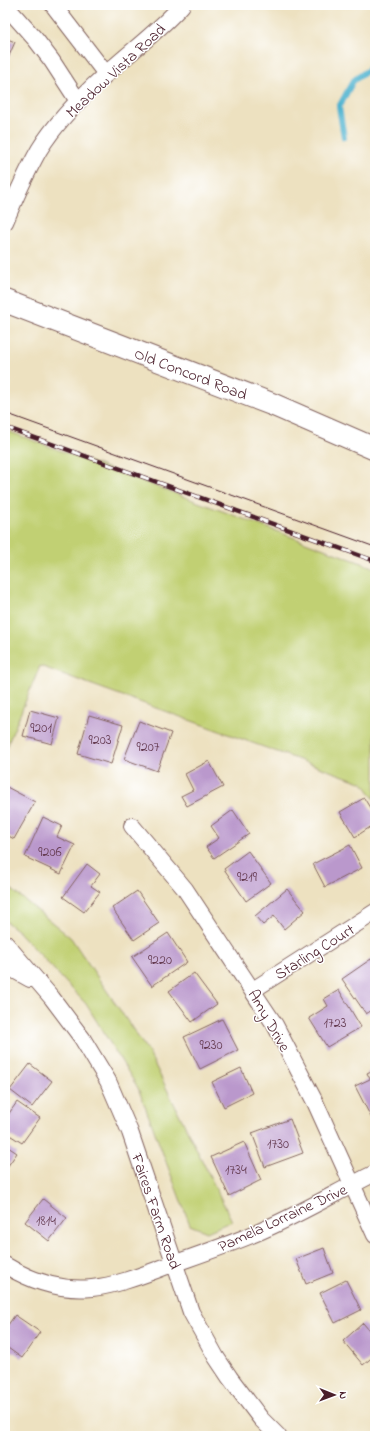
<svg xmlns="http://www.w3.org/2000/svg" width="380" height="1441" viewBox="0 0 380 1441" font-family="'Indie Flower',sans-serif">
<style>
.green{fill:#c1d073;stroke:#86784f}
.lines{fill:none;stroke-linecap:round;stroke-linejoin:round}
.stream{stroke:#50b3cf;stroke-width:6}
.building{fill:#ba98cc}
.street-casing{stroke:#83635f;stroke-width:18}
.secondary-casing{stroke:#83635f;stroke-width:24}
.street{stroke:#fff;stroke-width:16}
.secondary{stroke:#fff;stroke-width:22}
.tram{stroke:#4a1f2b;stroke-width:1}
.rail-casing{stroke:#4a1f2b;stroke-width:4.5}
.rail{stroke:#fff;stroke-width:3;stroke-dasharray:9;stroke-linecap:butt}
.labels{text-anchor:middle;stroke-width:3;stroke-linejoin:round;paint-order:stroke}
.number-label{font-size:14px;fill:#663d53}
.street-label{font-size:16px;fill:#4a1f2b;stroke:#fff}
</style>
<rect width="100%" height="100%" fill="#fff"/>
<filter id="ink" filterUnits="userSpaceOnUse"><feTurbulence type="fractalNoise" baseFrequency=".025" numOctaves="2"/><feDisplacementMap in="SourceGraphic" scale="8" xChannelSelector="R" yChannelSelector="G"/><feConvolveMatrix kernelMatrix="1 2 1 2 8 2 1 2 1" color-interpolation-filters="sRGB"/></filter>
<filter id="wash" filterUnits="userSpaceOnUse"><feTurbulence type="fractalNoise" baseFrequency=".012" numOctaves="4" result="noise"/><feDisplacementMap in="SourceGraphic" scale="16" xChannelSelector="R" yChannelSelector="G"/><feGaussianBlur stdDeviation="0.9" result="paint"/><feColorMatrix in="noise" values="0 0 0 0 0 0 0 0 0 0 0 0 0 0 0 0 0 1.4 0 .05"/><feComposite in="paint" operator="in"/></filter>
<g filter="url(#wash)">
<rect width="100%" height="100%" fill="#ede1c0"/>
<!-- green -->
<g class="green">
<path d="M5 430 375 568V800L363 783 40 666 5 751Z"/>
<path d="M5 884 71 938 149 1053 232 1221 207 1232 190 1225 138 1088 86 1004 19 932 5 921Z"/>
</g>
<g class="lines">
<!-- stream -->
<path class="stream" d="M344 137 339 107 353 81 375 65"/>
</g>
<g id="blocks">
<!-- building -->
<g class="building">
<path d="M5 38 15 42 5 65Z"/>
<path d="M30 710 59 718 52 744 23 736Z"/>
<path d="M89 715 123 725 111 764 78 754Z"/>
<path d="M139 721 171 733 157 771 124 759Z"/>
<path d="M209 761 223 787 187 806 181 796 193 790 185 774Z"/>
<path d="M5 786 35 802 14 839 5 834Z"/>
<path d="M364 798 375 816V824L355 837 340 812Z"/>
<path d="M233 810 249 834 214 858 206 847 219 838 211 826Z"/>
<path d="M43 817 62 826 57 837 75 845 61 874 25 857Z"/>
<path d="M350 845 362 868 325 887 313 864Z"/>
<path d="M248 851 271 883 246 901 224 869Z"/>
<path d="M87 864 100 874 91 886 100 892 84 912 63 897Z"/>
<path d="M287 889 305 911 284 929 274 916 263 925 255 916Z"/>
<path d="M137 891 159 923 134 940 112 908Z"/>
<path d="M168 933 187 962 152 986 132 957Z"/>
<path d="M371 959 375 965V1008L366 1014 342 979Z"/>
<path d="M194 973 217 1004 192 1022 169 991Z"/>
<path d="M339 990 361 1027 327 1047 309 1018 328 1006 324 999Z"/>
<path d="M222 1019 238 1050 200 1069 184 1037Z"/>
<path d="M30 1064 52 1081 32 1107 10 1090Z"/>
<path d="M241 1068 252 1093 224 1107 212 1082Z"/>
<path d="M375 1069V1125L355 1086 370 1079 367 1073Z"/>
<path d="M17 1102 40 1118 22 1143 5 1132V1119Z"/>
<path d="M290 1119 303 1153 265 1167 252 1133Z"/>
<path d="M244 1142 261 1180 229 1196 211 1157Z"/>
<path d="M5 1145 17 1153 5 1170Z"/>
<path d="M43 1199 67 1218 49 1241 25 1222Z"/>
<path d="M324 1248 333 1273 306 1284 296 1259Z"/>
<path d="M346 1280 361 1310 335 1323 320 1293Z"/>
<path d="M15 1315 40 1332 22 1358 5 1346V1329Z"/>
<path d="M363 1323 375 1337V1355L363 1365 343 1341Z"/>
</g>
</g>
</g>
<g filter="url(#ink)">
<use href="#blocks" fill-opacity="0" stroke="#83635f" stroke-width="1"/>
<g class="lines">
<!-- street casing -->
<g class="street-casing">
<g id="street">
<path d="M5 5 36 40 52 61 78 101"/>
<path d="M53 5 106 74"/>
<path d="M5 222C15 198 26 173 39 150 56 122 81 97 105 75 131 51 159 31 182 5"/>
<path d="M132 826 185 889 275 1025 315 1102 375 1235"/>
<path d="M5 943 52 998 82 1038 108 1081 130 1132 191 1312 216 1357 230 1378 261 1419 278 1436"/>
<path d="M5 965 30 979"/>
<path d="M253 990 375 912"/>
<path d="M5 1265C31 1281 61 1291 92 1288 119 1285 145 1274 170 1265 201 1254 231 1244 261 1231 300 1214 337 1192 375 1173"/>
</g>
</g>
<!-- secondary casing -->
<g class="secondary-casing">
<path id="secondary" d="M5 301 274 405 375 449"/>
</g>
<!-- street -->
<use href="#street" class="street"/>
<!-- secondary -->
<use href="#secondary" class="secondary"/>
<!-- tram -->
<path class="tram" d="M5 413 375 547"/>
<!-- rail casing -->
<g class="rail-casing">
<path id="rail" d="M5 427 375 561"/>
</g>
<!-- rail -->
<use href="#rail" class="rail"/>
</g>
</g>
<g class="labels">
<!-- number labels -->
<g class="number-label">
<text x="41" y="732">9201</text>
<text x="100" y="744">9203</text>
<text x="148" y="751">9207</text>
<text x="50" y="856">9206</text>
<text x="247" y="881">9219</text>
<text x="160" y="964">9220</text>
<text x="335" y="1027">1723</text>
<text x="211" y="1049">9230</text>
<text x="278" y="1148">1730</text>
<text x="236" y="1174">1734</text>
<text x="46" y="1225">1814</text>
</g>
<!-- street labels -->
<g class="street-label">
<text transform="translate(115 70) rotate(-43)" y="6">Meadow Vista Road</text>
<text transform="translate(191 373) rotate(21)" y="6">Old Concord Road</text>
<text transform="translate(314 951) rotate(-32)" y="6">Starling Court</text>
<text transform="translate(270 1020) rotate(60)" y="6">Amy Drive</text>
<text transform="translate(157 1211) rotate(71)" y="6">Faires Farm Road</text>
<text transform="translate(282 1217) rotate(-25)" y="6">Pamela Lorraine Drive</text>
</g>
</g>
<!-- margin -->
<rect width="380" height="1441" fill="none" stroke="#fff" stroke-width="20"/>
<!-- north arrow -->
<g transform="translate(334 1395) rotate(91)" stroke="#ffffff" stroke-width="3" paint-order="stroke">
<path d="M0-3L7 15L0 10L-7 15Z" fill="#4a1f2b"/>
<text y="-6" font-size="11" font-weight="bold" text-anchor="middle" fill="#4a1f2b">N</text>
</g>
</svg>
